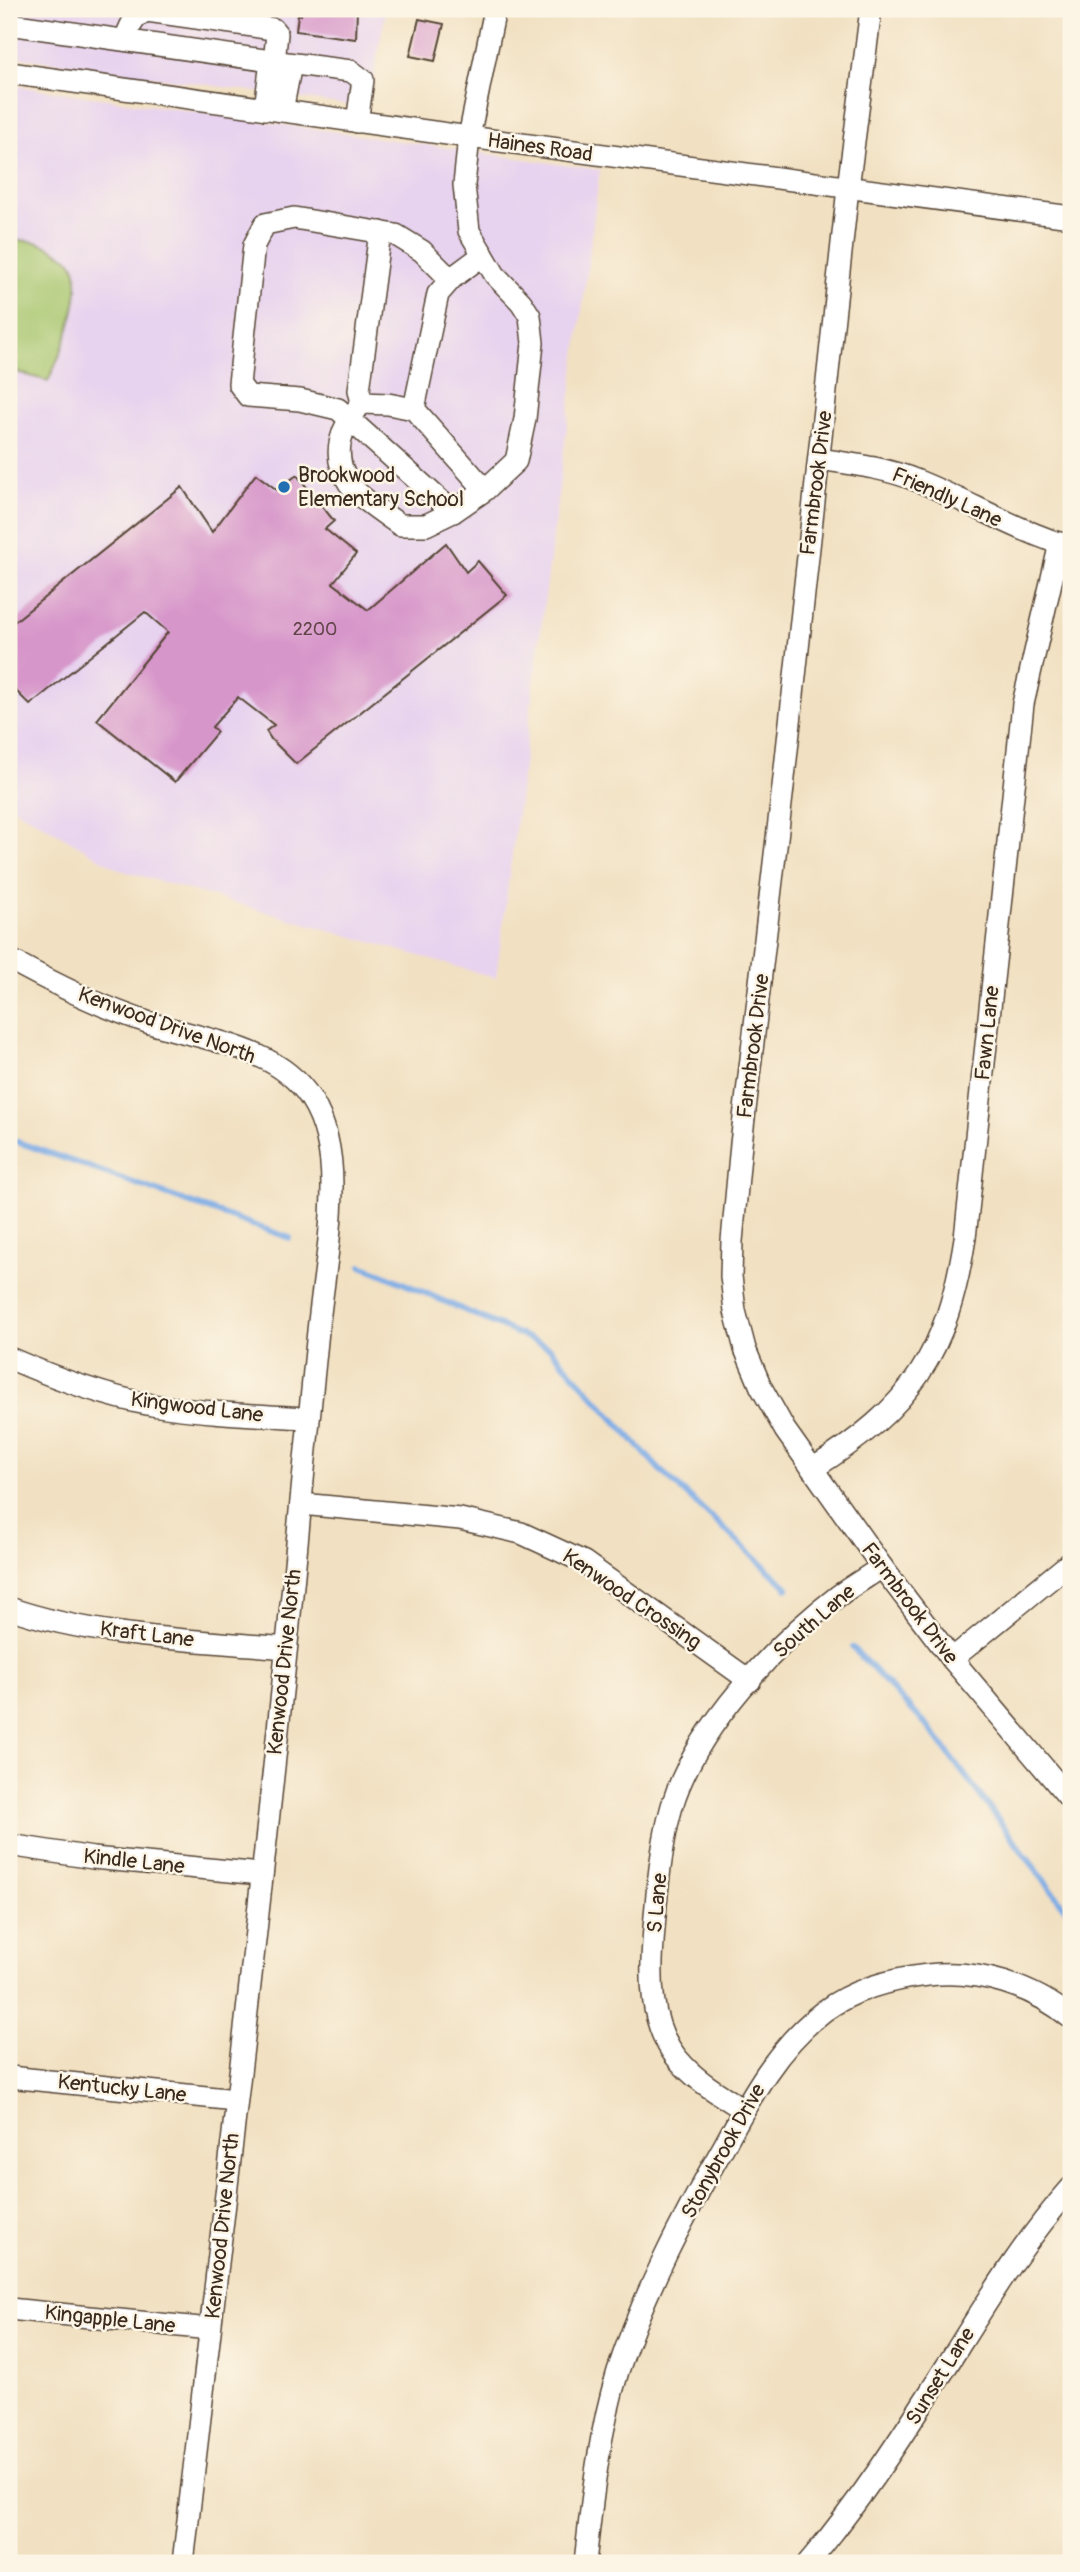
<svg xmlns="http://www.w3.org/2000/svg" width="1080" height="2572" viewBox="0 0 1080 2572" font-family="Pangolin,sans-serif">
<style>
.built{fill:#e7d2ef}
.green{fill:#a7c66e;stroke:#717846;stroke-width:2}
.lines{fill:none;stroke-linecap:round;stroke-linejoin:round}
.stream{stroke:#7aaae5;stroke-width:6}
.building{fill:#d796ca}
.minor-casing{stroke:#564536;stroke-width:24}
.minor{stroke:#fff;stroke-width:21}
.poi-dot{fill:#1f6fb2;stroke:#fcf5e5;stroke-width:2.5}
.labels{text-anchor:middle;stroke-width:5;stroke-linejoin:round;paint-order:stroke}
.number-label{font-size:18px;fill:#624549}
.street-label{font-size:21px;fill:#3b2a1e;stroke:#fcf5e5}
.poi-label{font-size:21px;fill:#3b2a1e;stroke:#fcf5e5;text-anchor:start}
</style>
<rect width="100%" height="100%" fill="#fcf5e5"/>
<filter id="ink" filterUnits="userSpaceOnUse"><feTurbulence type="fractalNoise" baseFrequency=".0143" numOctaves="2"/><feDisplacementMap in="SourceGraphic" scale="14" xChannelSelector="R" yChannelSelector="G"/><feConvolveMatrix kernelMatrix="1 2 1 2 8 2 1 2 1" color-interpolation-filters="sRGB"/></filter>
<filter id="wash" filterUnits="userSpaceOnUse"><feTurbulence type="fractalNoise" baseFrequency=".00686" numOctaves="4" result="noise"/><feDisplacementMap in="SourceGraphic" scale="28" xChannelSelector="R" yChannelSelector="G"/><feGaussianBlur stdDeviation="1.57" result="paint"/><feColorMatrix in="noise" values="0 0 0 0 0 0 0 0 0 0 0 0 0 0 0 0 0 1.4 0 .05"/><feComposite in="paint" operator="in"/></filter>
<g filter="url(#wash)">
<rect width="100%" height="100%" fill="#f1e0c1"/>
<!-- built -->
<g class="built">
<path d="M9 9H386L368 108 9 56Z"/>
<path d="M9 85 600 170 496 978 120 870 9 805Z"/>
</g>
<!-- green -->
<path class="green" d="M9 240C28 240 40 241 56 251 60 254 67 257 70 260 91 283 60 357 48 381L9 370Z"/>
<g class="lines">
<!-- stream -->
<g class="stream">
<path d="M9 1139 290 1238"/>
<path d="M361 1266 380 1273 550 1348 659 1469 788 1588"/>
<path d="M853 1648 930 1729 1071 1916"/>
</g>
</g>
<g id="blocks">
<!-- building -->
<g class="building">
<path d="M302 9H357L356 39 296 31 298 14 301 15Z"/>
<path d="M419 19 444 24 435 61 410 56Z"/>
<path d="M256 474 277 490 297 475 334 521 325 529 356 554 333 583 368 610 446 543 466 572 478 561 507 595 296 764 271 739 266 731 274 725 238 697 212 727 217 732 175 782 97 720 168 632 145 612 30 705 9 684V626L182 487 212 532Z"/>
</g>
</g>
</g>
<g filter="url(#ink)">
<use href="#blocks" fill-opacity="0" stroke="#564536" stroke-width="2"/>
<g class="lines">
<!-- minor casing -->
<g class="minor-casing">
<g id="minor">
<path d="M871 9 848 188 783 787 741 1144 732 1241 731 1276 735 1311 745 1349 761 1387 785 1430 882 1567 952 1659 1071 1800"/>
<path d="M9 24 271 61 265 109"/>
<path d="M125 40C130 27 132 17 147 11L273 29 277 34 274 62"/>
<path d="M271 61 351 71 363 80 357 122"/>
<path d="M9 73 469 137 1071 217"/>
<path d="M282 111 291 64"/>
<path d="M362 403 359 390 380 232"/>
<path d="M414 409 438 294 452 278"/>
<path d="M819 459C853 464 886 468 918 481 970 502 1017 531 1071 547"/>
<path d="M485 490 414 409 388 404 362 403C341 426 330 454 349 483 359 498 385 514 400 525H426L453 512 485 490 516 461 525 419 533 343 530 316 521 302 495 275 469 231 464 185 469 137 495 9"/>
<path d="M453 512 338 409 300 400 248 396 239 384 254 245 265 224 294 218 396 235 422 251 443 272 452 278 483 255"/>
<path d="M9 959C54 984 100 1007 150 1023 203 1040 278 1046 311 1099 327 1124 332 1156 332 1186 332 1235 323 1283 318 1331 309 1416 301 1500 293 1585 260 1911 221 2237 183 2563"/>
<path d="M9 1358C55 1378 103 1396 152 1405 204 1413 257 1415 308 1418"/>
<path d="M812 1469C912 1407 947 1354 965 1238L1023 704 1060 543"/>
<path d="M301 1504 460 1519 521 1533 584 1562 750 1681"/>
<path d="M9 1608C95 1638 196 1640 286 1648"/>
<path d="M952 1659 1071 1562"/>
<path d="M9 1845 93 1858 261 1874"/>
<path d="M9 2077 236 2100"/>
<path d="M744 2110C723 2096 701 2084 684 2066 644 2026 651 1967 655 1916 658 1879 662 1841 672 1806 695 1729 775 1644 838 1596 852 1586 867 1577 882 1567"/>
<path d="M9 2309 210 2329"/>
<path d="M585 2563C592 2499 599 2432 618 2371 644 2292 683 2218 724 2146 751 2096 778 2046 824 2011 854 1989 892 1979 928 1975 978 1969 1033 1986 1071 2018"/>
<path d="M808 2563C860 2502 903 2435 946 2367 985 2305 1022 2243 1071 2188"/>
</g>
</g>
<!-- minor -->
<use href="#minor" class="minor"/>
</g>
</g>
<!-- markers -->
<circle class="poi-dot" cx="284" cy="487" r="7"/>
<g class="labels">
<!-- number labels -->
<g class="number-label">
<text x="315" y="635">2200</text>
</g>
<!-- street labels -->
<g class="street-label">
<text transform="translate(540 147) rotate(8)" y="7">Haines Road</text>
<text transform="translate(816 483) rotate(-83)" y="7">Farmbrook Drive</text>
<text transform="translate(947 497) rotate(24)" y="7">Friendly Lane</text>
<text transform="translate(167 1025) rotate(20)" y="7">Kenwood Drive North</text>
<text transform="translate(987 1033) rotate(-84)" y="7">Fawn Lane</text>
<text transform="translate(753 1046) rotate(-83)" y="7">Farmbrook Drive</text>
<text transform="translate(197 1407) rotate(7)" y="7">Kingwood Lane</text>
<text transform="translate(632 1599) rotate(34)" y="7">Kenwood Crossing</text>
<text transform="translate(910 1603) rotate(53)" y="7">Farmbrook Drive</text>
<text transform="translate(814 1621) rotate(-41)" y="7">South Lane</text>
<text transform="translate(147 1634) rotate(7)" y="7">Kraft Lane</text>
<text transform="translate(284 1662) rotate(-84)" y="7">Kenwood Drive North</text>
<text transform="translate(134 1861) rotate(6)" y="7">Kindle Lane</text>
<text transform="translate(657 1903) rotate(-85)" y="7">S Lane</text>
<text transform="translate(122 2088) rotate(6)" y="7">Kentucky Lane</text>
<text transform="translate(723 2151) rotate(-61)" y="7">Stonybrook Drive</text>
<text transform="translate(222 2226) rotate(-84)" y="7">Kenwood Drive North</text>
<text transform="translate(110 2319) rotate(6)" y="7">Kingapple Lane</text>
<text transform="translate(940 2376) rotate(-58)" y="7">Sunset Lane</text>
</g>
<!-- poi labels -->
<g class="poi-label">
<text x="298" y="482">Brookwood<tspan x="298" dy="24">Elementary School</tspan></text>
</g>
</g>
<!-- margin -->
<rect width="1080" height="2572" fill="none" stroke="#fcf5e5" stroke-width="35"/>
</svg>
